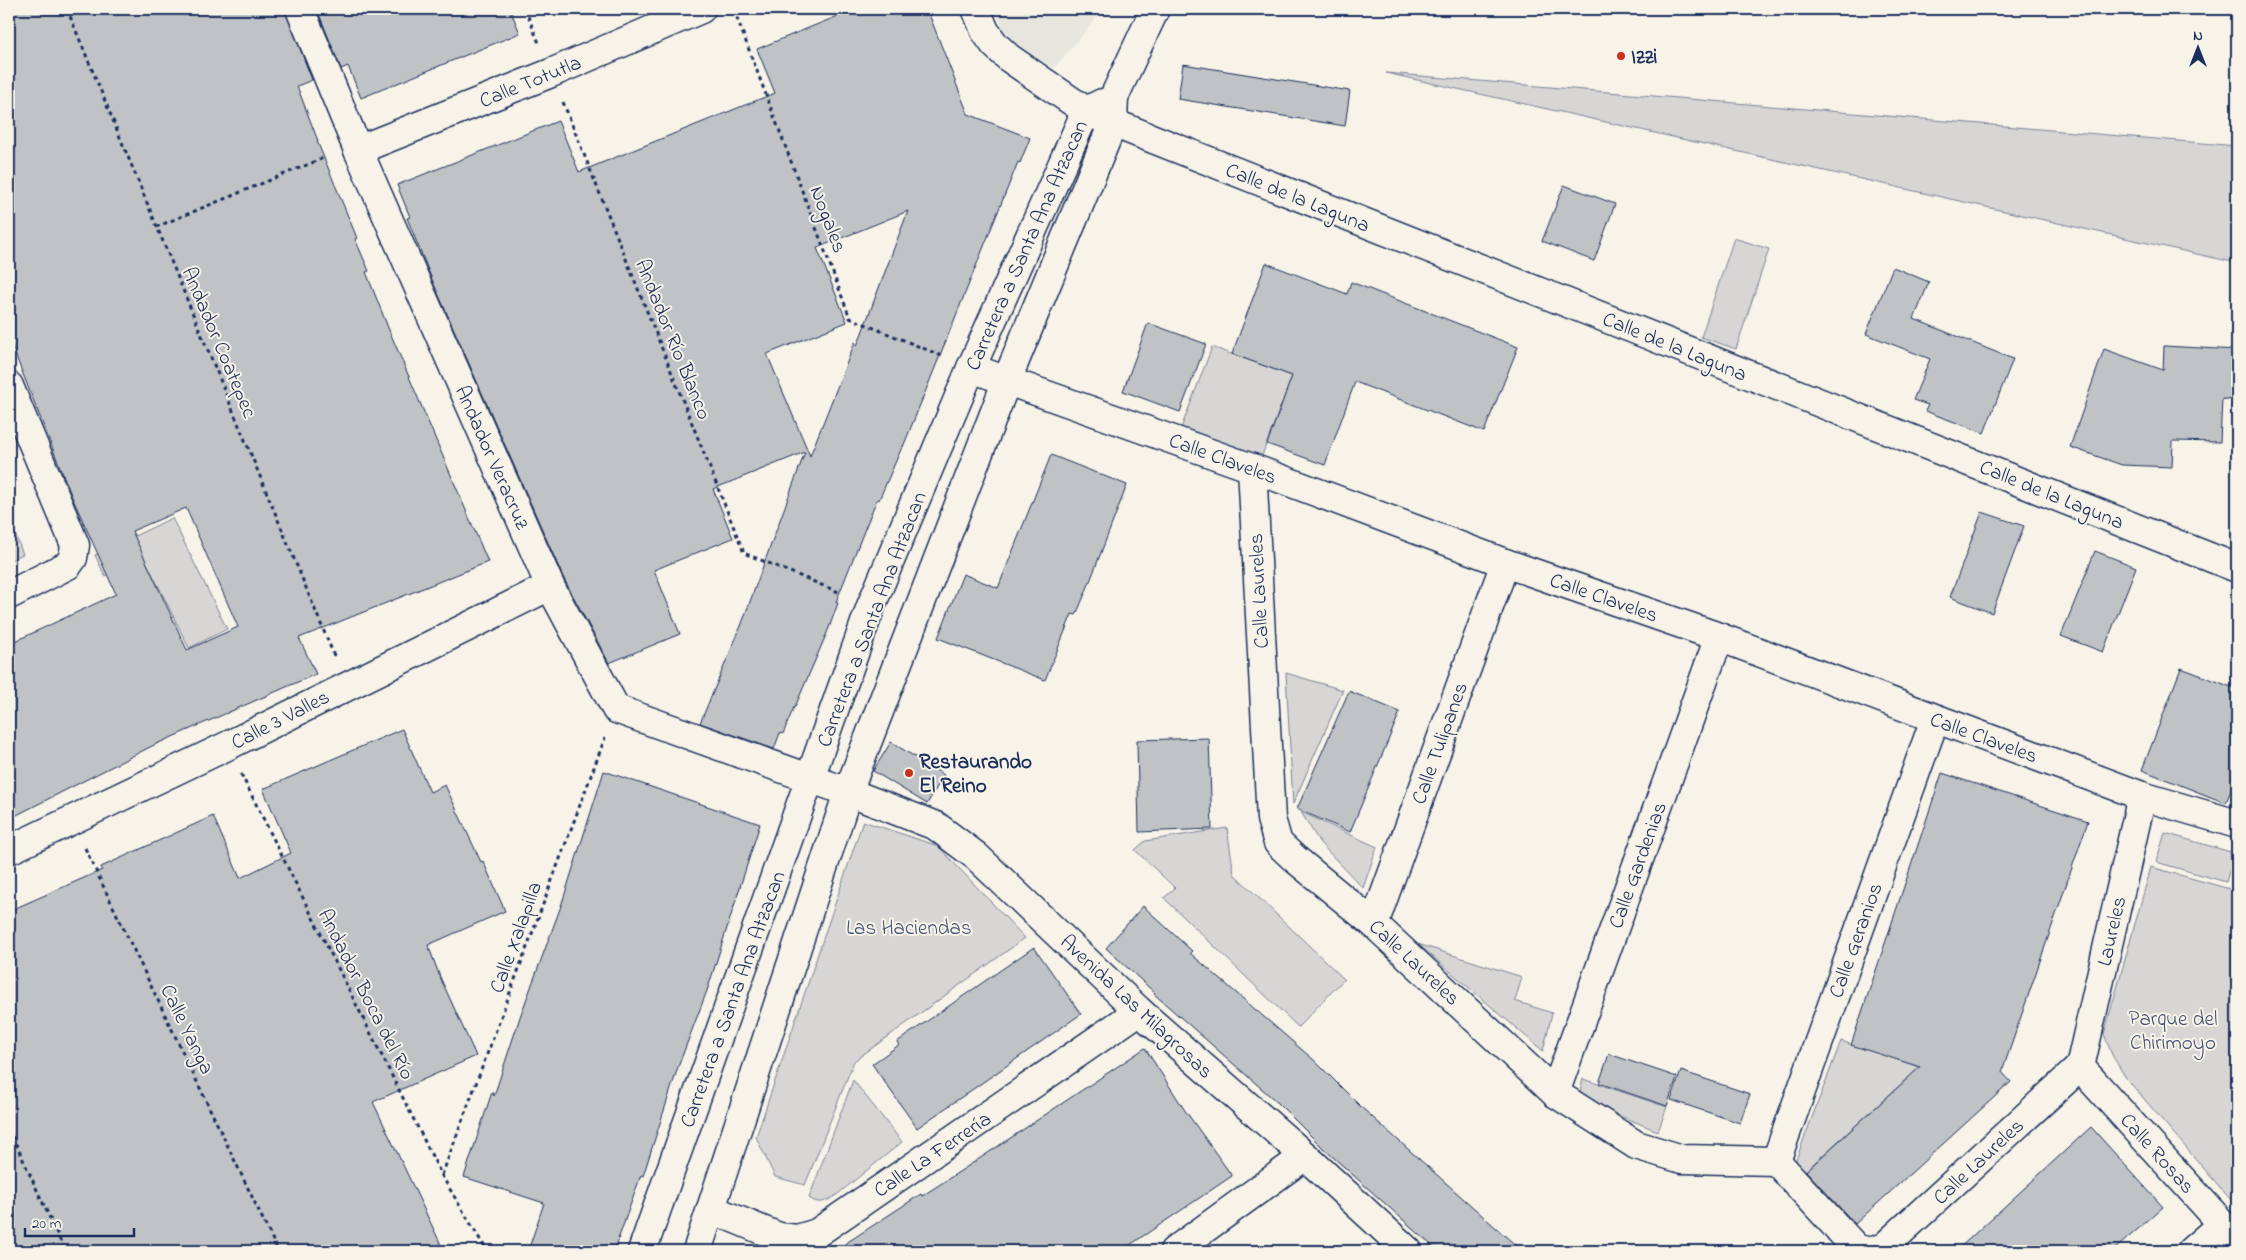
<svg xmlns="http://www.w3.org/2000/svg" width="2246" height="1260" viewBox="0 0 2246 1260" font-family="'Indie Flower',sans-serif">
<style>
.built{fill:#e6e5de}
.green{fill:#d7d6d4;stroke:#798299}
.building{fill:#c0c3c5;stroke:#1b2f5e;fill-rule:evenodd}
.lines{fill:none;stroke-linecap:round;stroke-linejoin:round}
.minor-casing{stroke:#1b2f5e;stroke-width:31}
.path{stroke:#1b2f5e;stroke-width:3;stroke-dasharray:4 4;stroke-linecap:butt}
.minor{stroke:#f7f3e8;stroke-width:28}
.poi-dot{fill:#c8321e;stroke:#f7f3e8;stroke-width:2}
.labels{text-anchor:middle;stroke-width:4;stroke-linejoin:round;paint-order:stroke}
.poi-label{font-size:21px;font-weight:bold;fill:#1b2f5e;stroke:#f7f3e8;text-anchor:start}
.street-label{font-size:21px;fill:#1b2f5e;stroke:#f7f3e8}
.park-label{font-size:21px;fill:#415076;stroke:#f7f3e8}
</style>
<rect width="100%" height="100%" fill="#f7f3e8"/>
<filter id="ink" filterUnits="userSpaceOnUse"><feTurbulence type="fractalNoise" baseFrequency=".02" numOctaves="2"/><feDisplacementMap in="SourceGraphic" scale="10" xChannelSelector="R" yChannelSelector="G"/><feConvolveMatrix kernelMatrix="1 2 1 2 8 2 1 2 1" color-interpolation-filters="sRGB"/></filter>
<g filter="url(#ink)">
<!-- built -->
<path class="built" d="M995 9H1104L1054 68 1009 43Z"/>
<!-- green -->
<g class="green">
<path d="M1386 73 2237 146V263Z"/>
<path d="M1734 238 1769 249 1736 349 1701 337Z"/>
<path d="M1212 347 1292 376 1260 461 1180 431Z"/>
<path d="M172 518 227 629 189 648 144 557 105 576 95 555Z"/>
<path d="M9 519 23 554 9 561Z"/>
<path d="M1286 673 1343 690 1293 804Z"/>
<path d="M1301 812 1377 847 1363 888 1320 843Z"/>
<path d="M863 821 938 846 1025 938 854 1061 805 1185 775 1177 756 1137Z"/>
<path d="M1227 828 1234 874 1344 979 1298 1027 1164 898 1175 888 1135 850 1145 841Z"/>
<path d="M2165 833 2234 853 2226 882 2156 862Z"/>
<path d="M2151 867 2237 891C2237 924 2225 974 2237 1004V1207L2126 1078 2112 1055 2104 1034Z"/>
<path d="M1418 944 1522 977 1515 1001 1552 1013 1543 1051Z"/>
<path d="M1841 1041 1920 1067 1803 1173 1794 1165Z"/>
<path d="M1583 1079 1667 1107 1658 1131 1615 1114 1579 1095Z"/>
<path d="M853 1080 902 1142 834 1197C824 1202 819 1205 809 1198Z"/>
</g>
<!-- building -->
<g class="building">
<path d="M9 9H285L312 80 297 86 318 141H317L357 238 355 239 369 271 366 272 389 330 488 562 299 638 316 674 154 745 9 819V644L116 594 72 497 9 339ZM186 508 238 627 187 650 132 531Z"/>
<path d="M317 9H510L520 33 361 98 348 66 341 69Z"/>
<path d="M835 9H927L968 114 1030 138 1020 163 1018 162 903 447H902L879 500 877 499 866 526 836 602 838 603 829 628 795 707H794L783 734 780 733 774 749 700 723 741 626 805 452 713 489 733 538 654 570 680 634 609 663 564 579 433 282 407 218 410 217 397 185 558 121 579 172 775 93 757 49 838 16ZM908 211 857 346 855 342 810 456 767 354 847 322 817 248Z"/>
<path d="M1183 64 1350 91 1345 126 1178 99Z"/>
<path d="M1564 185 1615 204 1594 261 1542 241Z"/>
<path d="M1266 263 1347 294 1351 282 1518 347 1484 432 1355 382 1325 465 1267 444 1292 376 1232 354Z"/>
<path d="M1893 267 1929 282 1914 319 2013 359 1984 433 1925 411 1928 405 1913 400 1930 359 1866 334Z"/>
<path d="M1148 323 1206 344 1180 412 1123 391Z"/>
<path d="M2164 346 2237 350V400L2222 399 2220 442 2173 441 2172 467 2122 465 2070 447 2104 349 2163 370Z"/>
<path d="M1051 455 1127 485 1087 589 1076 615 1072 614 1045 680 938 638 963 574 998 588Z"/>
<path d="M1982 512 2024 526 1992 613 1950 597Z"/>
<path d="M2095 551 2136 567 2103 652 2061 636Z"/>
<path d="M2181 668 2237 689V773L2226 803 2142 770Z"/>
<path d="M1349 691 1400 712 1350 832 1297 809Z"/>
<path d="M402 729 430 792 445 785 481 862 483 861 505 911 428 945 440 977 476 1056 373 1102 444 1251H9V911L102 870 101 867 213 816 240 878 291 853 263 789Z"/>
<path d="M1209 738 1212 829 1139 832 1137 740Z"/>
<path d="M891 742 944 775 927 804 873 771Z"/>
<path d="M604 771 760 824 708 988 678 1067 643 1176 641 1175 614 1251H528L544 1203 464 1177 492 1092 494 1096 521 1014 561 906Z"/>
<path d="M1942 773 2088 821 2002 1072 2011 1082 1855 1224 1806 1171 1920 1067 1851 1045Z"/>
<path d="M1143 906 1192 951 1190 953 1315 1061 1361 1107 1522 1251H1438L1324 1149 1278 1103 1154 994 1155 993 1106 948Z"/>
<path d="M1034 947 1081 1014 917 1128 872 1064 899 1045 897 1042Z"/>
<path d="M1145 1048 1184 1109 1232 1176 1121 1251H834L921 1194 922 1196 985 1155Z"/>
<path d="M1609 1054 1677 1077 1667 1106 1599 1083Z"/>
<path d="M1681 1071 1750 1094 1740 1123 1671 1100Z"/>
<path d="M2091 1127 2163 1207 2113 1251H1956Z"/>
</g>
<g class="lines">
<!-- minor casing -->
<g class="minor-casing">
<g id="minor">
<path d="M300 9 358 150 550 586 616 709 848 792 936 826 976 856 1139 1011 1305 1156 1408 1251"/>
<path d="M976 9 985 31 995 45 1009 58 1086 111 1113 123 2237 568"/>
<path d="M358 150 551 73 701 9"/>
<path d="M971 368 1252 468 1505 563 1719 637 2142 796 2237 824"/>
<path d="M9 386 75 545 73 558 68 565 9 595"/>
<path d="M1252 468 1271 819 1278 843 1294 858 1374 924 1555 1093 1636 1145 1682 1159 1776 1161 1856 1248 1866 1251"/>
<path d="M9 850 227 746 550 586"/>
<path d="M1374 924 1505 563"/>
<path d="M2080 1067 2142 796"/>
<path d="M2080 1067 2237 1240"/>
<path d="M1555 1093 1719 637"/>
<path d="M1776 1161 1935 719"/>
<path d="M711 1209 779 1237 797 1239 817 1233 1139 1011"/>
<path d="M642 1251 871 606 971 368 1086 111 1102 103"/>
<path d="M697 1251 848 792 1007 380 1113 123 1114 97 1155 9"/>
<path d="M1174 1251 1305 1156"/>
<path d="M1873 1251 1884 1247 2080 1067"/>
<path d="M2191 1251 2222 1224"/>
</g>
</g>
<!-- path -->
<g class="path">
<path d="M67 9 335 658"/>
<path d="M525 9 539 43"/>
<path d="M734 10 850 318 942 356"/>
<path d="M563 102 744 553 841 593"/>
<path d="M156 227 326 157"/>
<path d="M241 774 442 1176 487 1251"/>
<path d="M85 848 278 1251"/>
<path d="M9 1129 65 1251"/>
<path d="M442 1175 605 738"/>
</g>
<!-- minor -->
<use href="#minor" class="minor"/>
</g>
</g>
<!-- markers -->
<g class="poi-dot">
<circle cx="1621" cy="56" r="5"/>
<circle cx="909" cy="773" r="5"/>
</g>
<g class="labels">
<!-- poi labels -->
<g class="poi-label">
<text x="1631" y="63">Izzi</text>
<text x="919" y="768">Restaurando<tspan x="919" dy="24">El Reino</tspan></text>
</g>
<!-- street labels -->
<g class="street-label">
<text transform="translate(530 81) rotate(-22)" y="7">Calle Totutla</text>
<text transform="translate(1298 197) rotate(22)" y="7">Calle de la Laguna</text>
<text transform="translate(829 219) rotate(69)" y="7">Nogales</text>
<text transform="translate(1026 245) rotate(-66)" y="7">Carretera a Santa Ana Atzacan</text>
<text transform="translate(674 339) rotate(68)" y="7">Andador Río Blanco</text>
<text transform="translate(220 342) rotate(67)" y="7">Andador Coatepec</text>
<text transform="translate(1675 346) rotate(22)" y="7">Calle de la Laguna</text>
<text transform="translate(493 457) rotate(66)" y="7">Andador Veracruz</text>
<text transform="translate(1223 458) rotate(20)" y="7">Calle Claveles</text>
<text transform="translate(2052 494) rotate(22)" y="7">Calle de la Laguna</text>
<text transform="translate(1258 591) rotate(-93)" y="7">Calle Laureles</text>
<text transform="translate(1604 597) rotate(19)" y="7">Calle Claveles</text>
<text transform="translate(871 619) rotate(-69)" y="7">Carretera a Santa Ana Atzacan</text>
<text transform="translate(280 719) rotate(-27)" y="7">Calle 3 Valles</text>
<text transform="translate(1984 737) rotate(20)" y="7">Calle Claveles</text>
<text transform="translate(1439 743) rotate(-70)" y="7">Calle Tulipanes</text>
<text transform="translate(1637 865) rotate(-70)" y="7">Calle Gardenias</text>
<text transform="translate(2111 931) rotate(-77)" y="7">Laureles</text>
<text transform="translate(515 937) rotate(-70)" y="7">Calle Xalapilla</text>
<text transform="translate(1855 940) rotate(-70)" y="7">Calle Geranios</text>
<text transform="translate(1415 962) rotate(43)" y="7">Calle Laureles</text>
<text transform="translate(367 994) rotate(63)" y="7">Andador Boca del Río</text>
<text transform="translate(732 999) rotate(-70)" y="7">Carretera a Santa Ana Atzacan</text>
<text transform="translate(1137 1006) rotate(43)" y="7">Avenida Las Milagrosas</text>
<text transform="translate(188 1029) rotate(64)" y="7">Calle Yanga</text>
<text transform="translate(2158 1153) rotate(48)" y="7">Calle Rosas</text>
<text transform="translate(932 1154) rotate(-34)" y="7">Calle La Ferrería</text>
<text transform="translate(1978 1161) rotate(-43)" y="7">Calle Laureles</text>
</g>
<!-- park labels -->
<g class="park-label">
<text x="909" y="934">Las Haciendas</text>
<text x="2173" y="1025">Parque del<tspan x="2173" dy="24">Chirimoyo</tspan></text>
</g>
</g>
<!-- margin -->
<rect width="2246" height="1260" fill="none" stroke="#f7f3e8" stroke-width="30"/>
<rect x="15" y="15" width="2216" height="1230" fill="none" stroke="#1b2f5e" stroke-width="2" filter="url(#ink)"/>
<!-- north arrow -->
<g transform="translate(2198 48)" stroke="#f7f3e8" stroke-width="4" paint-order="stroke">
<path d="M0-4L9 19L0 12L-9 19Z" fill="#1b2f5e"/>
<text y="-8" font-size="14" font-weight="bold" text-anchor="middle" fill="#1b2f5e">N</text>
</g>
<!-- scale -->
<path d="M25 1228v8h109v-8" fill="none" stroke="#1b2f5e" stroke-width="2.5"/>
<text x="32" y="1228" font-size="15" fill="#1b2f5e" stroke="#f7f3e8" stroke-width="4" paint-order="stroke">20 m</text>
</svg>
